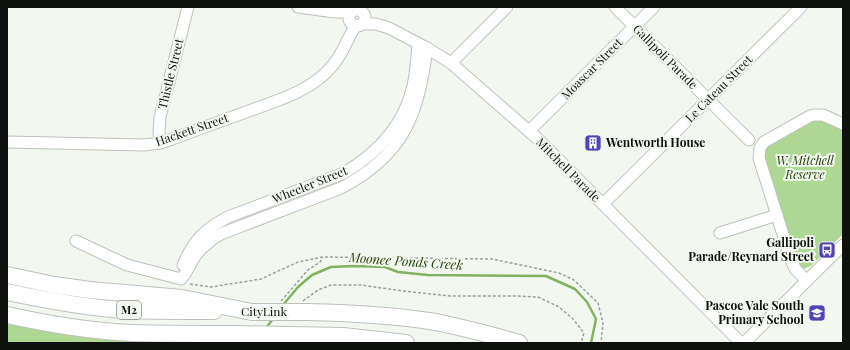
<svg xmlns="http://www.w3.org/2000/svg" width="850" height="350" viewBox="0 0 850 350" font-family="'Playfair Display',serif">
<style>
.green{fill:#aed794}
.lines{fill:none;stroke-linecap:round;stroke-linejoin:round}
.stream{stroke:#83b063;stroke-width:2.5}
.minor-casing{stroke:#bcc2b9;stroke-width:13}
.highway-casing{stroke:#bcc2b9;stroke-width:18}
.path{stroke:#9ba099;stroke-width:1.5;stroke-dasharray:3 2;stroke-linecap:butt}
.minor{stroke:#fff;stroke-width:11}
.highway{stroke:#fff;stroke-width:16}
.highway-bridge-casing{stroke:#bcc2b9;stroke-width:18;stroke-linecap:butt}
.highway-bridge{stroke:#fff;stroke-width:16}
.labels{text-anchor:middle;stroke-width:4;stroke-linejoin:round;paint-order:stroke}
.shield{fill:#f2f8ef;stroke:#535652;stroke-width:1}
.shield-label{font-size:11px;font-weight:bold;fill:#0f110e}
.street-label{font-size:12px;fill:#0f110e;stroke:#f2f8ef}
.poi-label{font-size:12px;font-weight:bold;fill:#0f110e;stroke:#f2f8ef;text-anchor:end}
.park-label{font-size:12px;font-style:italic;fill:#213e05;stroke:#f2f8ef}
.water-label{font-size:13px;font-style:italic;fill:#1f3c03;stroke:#f2f8ef}
</style>
<rect width="100%" height="100%" fill="#f2f8ef"/>
<!-- green -->
<g class="green">
<path d="M819 118 843 129V234L811 266 803 269 798 266 764 161 765 148 810 120Z"/>
<path d="M7 322 76 335 281 343H7Z"/>
</g>
<g class="lines">
<!-- stream -->
<g class="stream">
<path d="M283 305 298 287 312 275 331 267 354 266 385 267 398 272 428 275 546 276 575 289 587 302 596 319 591 343"/>
<path d="M265 329 273 319"/>
</g>
<!-- minor casing -->
<g class="minor-casing">
<g id="minor">
<path d="M298 7 335 12H351"/>
<path d="M615 7 749 140"/>
<circle cx="357" cy="18" r="8"/>
<path d="M362 24H376L389 28 427 48 451 63 539 140 741 343"/>
<path d="M451 63 507 7"/>
<path d="M529 131 654 7"/>
<path d="M7 142 144 145 160 143 172 139 279 100C302 91 324 80 338 58 345 47 349 36 356 25"/>
<path d="M160 143 159 132 160 117 188 7"/>
<path d="M603 204 801 7"/>
<path d="M720 233 777 215"/>
<path d="M76 241 127 265 181 279 185 274 195 256 202 248 214 238 223 233 341 188C404 155 418 116 427 48"/>
<path d="M183 265C193 241 205 229 228 217L344 173C378 153 404 126 413 86 416 72 417 58 418 43"/>
<path d="M807 281 796 270 791 260 759 158 760 148 764 142 810 116 814 115H823L843 124"/>
<path d="M744 343 843 245"/>
</g>
</g>
<!-- highway casing -->
<g class="highway-casing">
<g id="highway">
<path d="M7 275 54 285 90 290 182 298 252 312"/>
<path d="M7 292C45 300 83 307 122 310 153 311 183 311 214 311"/>
<path d="M307 312C350 313 394 315 436 322 464 328 492 335 519 343"/>
<path d="M7 315C48 324 89 331 131 333 166 334 201 334 235 334"/>
<path d="M290 335 343 336 406 343"/>
</g>
</g>
<!-- path -->
<g class="path">
<path d="M190 284 211 287 261 279 298 262 323 257 492 259 559 273 574 280 598 303 603 323 601 343"/>
<path d="M281 301 308 270 320 262 323 258"/>
<path d="M303 301 318 290 331 285H361L403 291 450 296H516L538 297 559 307 573 319 584 333 581 343"/>
</g>
<!-- minor -->
<use href="#minor" class="minor"/>
<!-- highway -->
<use href="#highway" class="highway"/>
<!-- highway-bridge casing -->
<g class="highway-bridge-casing">
<g id="highway-bridge">
<path d="M252 312H307"/>
<path d="M235 334 290 335"/>
</g>
</g>
<!-- highway-bridge -->
<use href="#highway-bridge" class="highway-bridge"/>
</g>
<!-- icons -->
<defs>
<g id="building-square" transform="scale(0.9)"><rect x="-9" y="-9" width="18" height="18" rx="4" fill="#5442b9" stroke="#f2f8ef"/><path d="M-4-6H4V6H1V3H-1V6H-4ZM-2.5-4.3h1.7v1.8h-1.7ZM.8-4.3h1.7v1.8H.8ZM-2.5-1h1.7V.8h-1.7ZM.8-1h1.7V.8H.8Z" fill="#fff"/></g>
<g id="bus-square" transform="scale(0.9)"><rect x="-9" y="-9" width="18" height="18" rx="4" fill="#5442b9" stroke="#f2f8ef"/><path d="M-5-6H5V4H4V6H2V4H-2V6H-4V4H-5ZM-3.5-4V0h7V-4ZM-3.5 1.2v1.5H-2V1.2ZM2 1.2v1.5H3.5V1.2Z" fill="#fff"/></g>
<g id="school-square" transform="scale(0.9)"><rect x="-9" y="-9" width="18" height="18" rx="4" fill="#5442b9" stroke="#f2f8ef"/><path d="M0-5L7-2L0 1L-7-2ZM-4 1L0 2.5L4 1V4Q0 6-4 4Z" fill="#fff"/></g>
</defs>
<g fill-rule="evenodd">
<use href="#building-square" x="593" y="143"/>
<use href="#bus-square" x="827" y="250"/>
<use href="#school-square" x="817" y="313"/>
</g>
<g class="labels">
<!-- shield labels -->
<rect class="shield" x="117" y="301" width="24" height="18" rx="3"/>
<g class="shield-label">
<text x="129" y="314">M2</text>
</g>
<!-- street labels -->
<g class="street-label">
<text transform="translate(665 57) rotate(45)" y="4">Gallipoli Parade</text>
<text transform="translate(592 69) rotate(-45)" y="4">Moascar Street</text>
<text transform="translate(171 74) rotate(-76)" y="4">Thistle Street</text>
<text transform="translate(719 89) rotate(-45)" y="4">Le Cateau Street</text>
<text transform="translate(192 130) rotate(-19)" y="4">Hackett Street</text>
<text transform="translate(568 170) rotate(45)" y="4">Mitchell Parade</text>
<text transform="translate(310 185) rotate(-22)" y="4">Wheeler Street</text>
<text x="264" y="316">CityLink</text>
</g>
<!-- poi labels -->
<g class="poi-label">
<text x="606" y="147" text-anchor="start">Wentworth House</text>
<text x="814" y="247">Gallipoli<tspan x="814" dy="14">Parade/Reynard Street</tspan></text>
<text x="804" y="310">Pascoe Vale South<tspan x="804" dy="14">Primary School</tspan></text>
</g>
<!-- park labels -->
<g class="park-label">
<text x="805" y="165">W. Mitchell<tspan x="805" dy="14">Reserve</tspan></text>
</g>
<!-- water labels -->
<g class="water-label">
<text transform="translate(406 261) rotate(4)" y="5">Moonee Ponds Creek</text>
</g>
</g>
<!-- border -->
<rect width="850" height="350" fill="none" stroke="#0f110e" stroke-width="16"/>
</svg>
